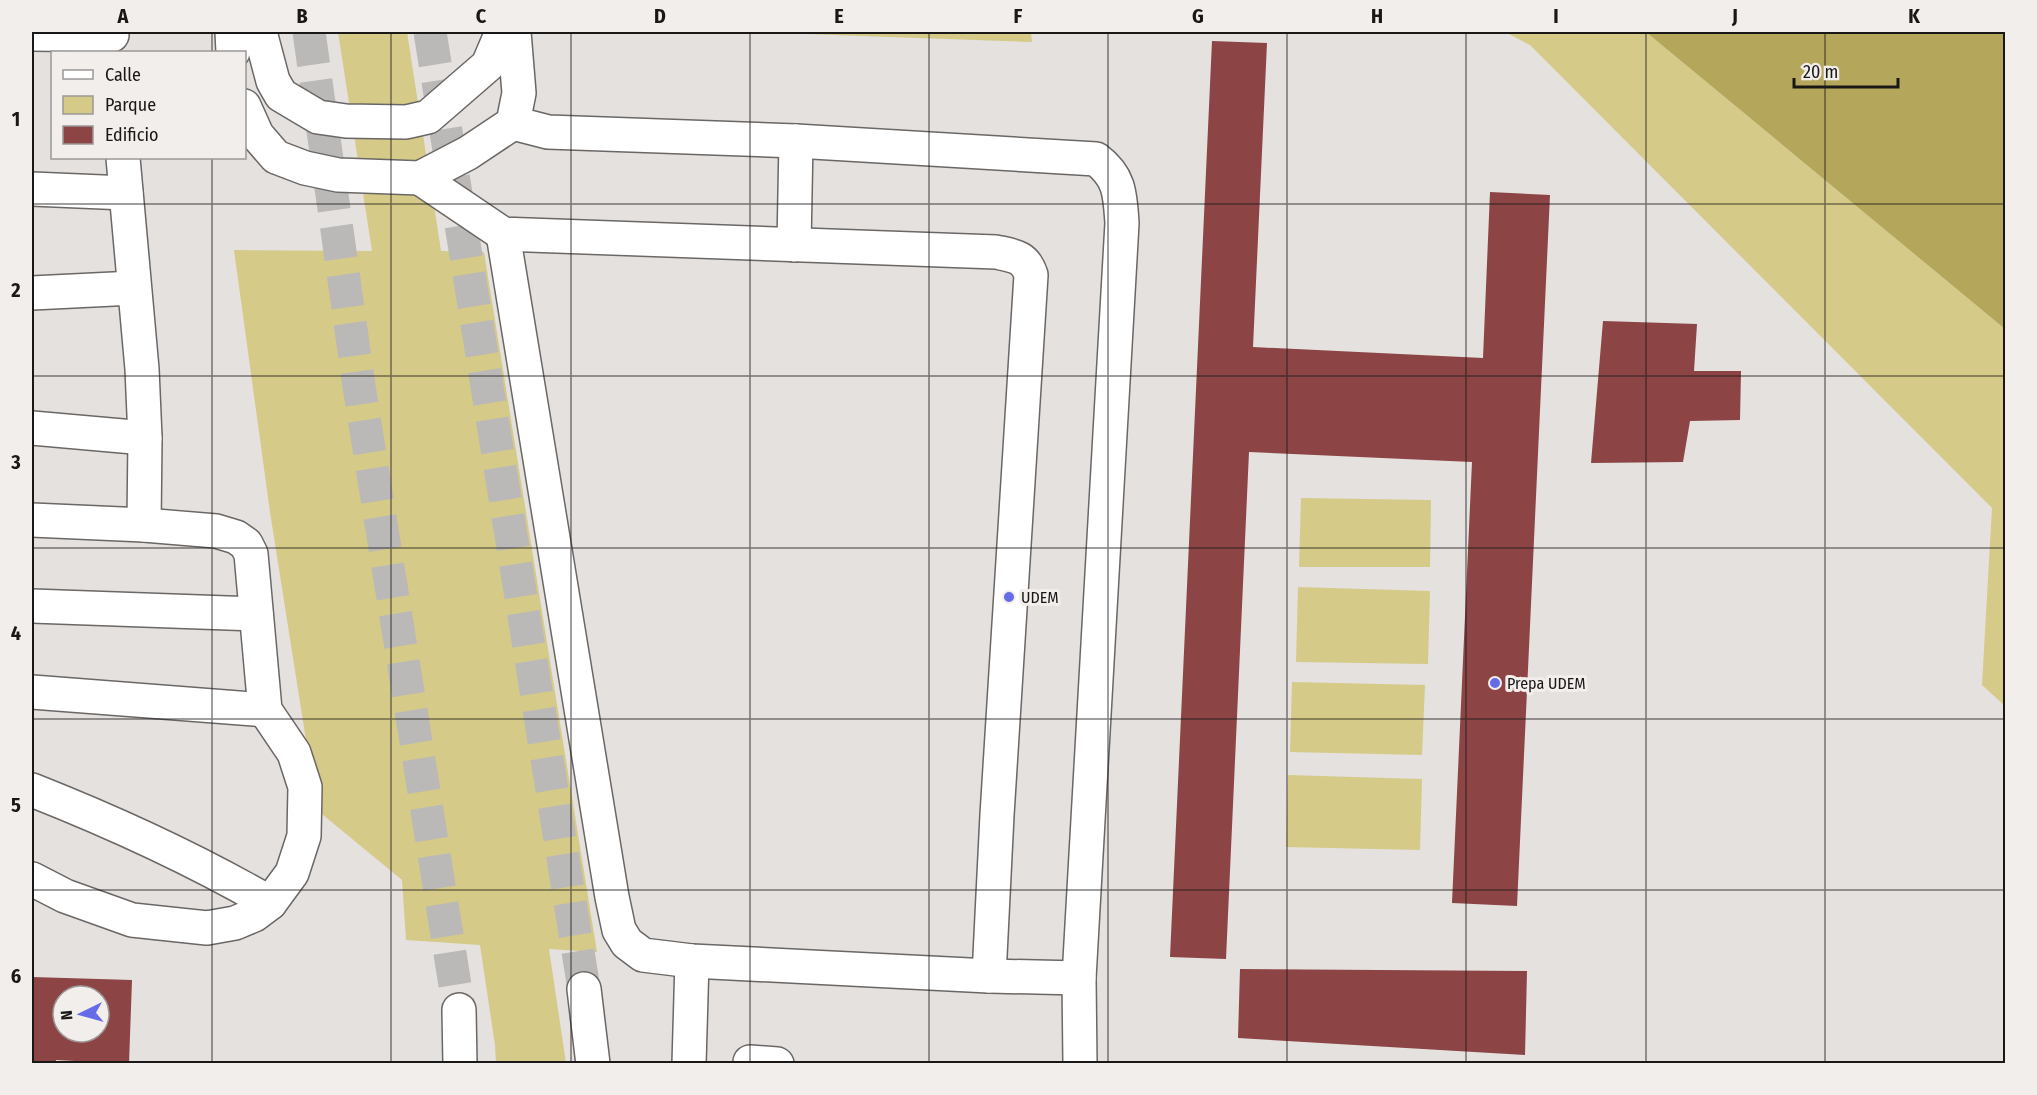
<svg xmlns="http://www.w3.org/2000/svg" width="2037" height="1095" viewBox="0 0 2037 1095" font-family="'Fira Sans Condensed',sans-serif">
<style>
.green{fill:#d5ca88}
.forest{fill:#b4a65b}
.building{fill:#8c4444;fill-rule:evenodd}
.lines{fill:none;stroke-linecap:round;stroke-linejoin:round}
.major-tunnel{stroke:#bbb9b7;stroke-width:33;stroke-dasharray:33 16;stroke-linecap:butt}
.minor-casing{stroke:#6a6765;stroke-width:36}
.major-casing{stroke:#6a6765;stroke-width:36}
.minor{stroke:#fff;stroke-width:33}
.major{stroke:#fff;stroke-width:33}
.grid{fill:none;stroke:#191817;stroke-width:1.5;stroke-opacity:0.55}
.poi-dot{fill:#666ce5;stroke:#f2eeec;stroke-width:2}
.labels{text-anchor:middle;stroke-width:6;stroke-linejoin:round;paint-order:stroke}
.poi-label{font-size:16px;fill:#191817;stroke:#f2eeec;text-anchor:start}
.neatline{fill:none;stroke:#191817;stroke-width:2}
.grid-label{font-size:20px;text-anchor:middle;font-weight:bold;fill:#191817}
</style>
<rect width="100%" height="100%" fill="#e4e1df"/>
<!-- green -->
<g class="green">
<path d="M338 32H407L441 251 484 252 597 952 549 949 566 1063H496L495 1045 480 945 406 940 402 880 317 810 270 512 234 250 372 251Z"/>
<path d="M749 32H1031L1032 42H1031Z"/>
<path d="M1505 32H1646L2005 329V706L1982 685 1992 508 1530 45Z"/>
<path d="M1301 498 1431 500 1430 567H1299Z"/>
<path d="M1298 587 1430 591 1428 664 1296 662Z"/>
<path d="M1292 682 1425 685 1422 755 1290 752Z"/>
<path d="M1288 775 1422 779 1420 850 1286 847Z"/>
</g>
<!-- forest -->
<path class="forest" d="M1646 32H2005V329Z"/>
<!-- building -->
<g class="building">
<path d="M1212 41 1267 43 1253 347 1483 358 1490 192 1550 195 1517 906 1452 903 1472 462 1249 452 1226 959 1170 957Z"/>
<path d="M1603 321 1697 324 1694 371H1741L1740 420 1690 421 1683 462 1591 463Z"/>
<path d="M1240 969 1527 971 1525 1055 1238 1038Z"/>
<path d="M32 977 132 980 129 1064H75V1061L56 1060V1064H32ZM63 996H99V1032H63Z"/>
</g>
<g class="lines">
<!-- major-tunnel -->
<g class="major-tunnel">
<path d="M309 32 359 386 459 1010"/>
<path d="M430 32 584 989"/>
</g>
<!-- minor casing -->
<g class="minor-casing">
<g id="minor">
<path d="M232 32 233 52"/>
<path d="M260 32 273 81 281 95 318 117 346 121 406 122 428 117 488 65 502 32"/>
<path d="M32 34 112 35"/>
<path d="M244 106 257 135 276 157 305 168 338 175 420 178 468 153 513 123 519 93 514 32"/>
<path d="M513 123 548 132 796 141 1096 159C1120 177 1120 194 1122 223L1079 978 1080 1064"/>
<path d="M123 158 142 369 145 438 144 525"/>
<path d="M420 178 503 234 996 252C1014 256 1025 256 1031 275L997 815 989 976"/>
<path d="M32 189 126 193"/>
<path d="M503 234 612 897 619 930 627 943 643 955 692 961 989 976 1079 978"/>
<path d="M794 245 796 141"/>
<path d="M32 293 134 288"/>
<path d="M32 428 145 438"/>
<path d="M32 520 144 525 216 531 236 537 246 544 251 554 265 710 294 753 305 787 304 836 292 873 270 903 254 915 235 923 207 928 132 920 65 896 32 879"/>
<path d="M32 606 256 614"/>
<path d="M32 692 265 710"/>
<path d="M32 790C113 822 194 859 270 903"/>
<path d="M750 1062 777 1064"/>
<path d="M689 1064 692 961"/>
</g>
</g>
<!-- major casing -->
<g class="major-casing">
<g id="major">
<path d="M584 989 593 1064"/>
<path d="M459 1010 460 1064"/>
</g>
</g>
<!-- minor -->
<use href="#minor" class="minor"/>
<!-- major -->
<use href="#major" class="major"/>
</g>
<!-- grid -->
<path class="grid" d="M212 32V52M391 32V1064M571 32V1064M750 32V1064M929 32V1064M1108 32V1064M1287 32V1064M1466 32V1064M1646 32V1064M1825 32V1064M212 158V1064M32 204H2006M32 376H2006M32 548H2006M32 719H2006M32 890H2006"/>
<!-- markers -->
<g class="poi-dot">
<circle cx="1009" cy="597" r="6"/>
<circle cx="1495" cy="683" r="6"/>
</g>
<g class="labels">
<!-- poi labels -->
<g class="poi-label">
<text x="1021" y="603">UDEM</text>
<text x="1507" y="689">Prepa UDEM</text>
</g>
</g>
<!-- border -->
<rect width="2037" height="1095" fill="none" stroke="#f2eeec" stroke-width="66"/>
<!-- legend -->
<rect x="51" y="51" width="195" height="108" fill="#f2eeec" stroke="#9b9897" stroke-width="1.5"/>
<rect x="63" y="70" width="30" height="9" fill="#ffffff" stroke="#9b9897" stroke-width="1.5"/>
<text x="105" y="81" font-size="18" fill="#191817">Calle</text>
<rect x="63" y="96" width="30" height="18" fill="#d5ca88" stroke="#9b9897" stroke-width="1.5"/>
<text x="105" y="111" font-size="18" fill="#191817">Parque</text>
<rect x="63" y="126" width="30" height="18" fill="#8c4444" stroke="#9b9897" stroke-width="1.5"/>
<text x="105" y="141" font-size="18" fill="#191817">Edificio</text>
<!-- north arrow -->
<g transform="translate(81 1014) rotate(265)"><circle r="28" fill="#f2eeec" stroke="#9b9897" stroke-width="1.5"/>
<path d="M0-4.5L10 22L0 15L-10 22Z" fill="#666ce5"/>
<text y="-9" font-size="16" font-weight="bold" text-anchor="middle" fill="#191817">N</text>
</g>
<!-- scale -->
<path d="M1794 78v9h104v-9" fill="none" stroke="#191817" stroke-width="3"/>
<text x="1803" y="78" font-size="18" fill="#191817" stroke="#f2eeec" stroke-width="4.5" paint-order="stroke">20 m</text>
<rect x="33" y="33" width="1971" height="1029" class="neatline"/>
<g class="grid-label">
<text x="123" y="23">A</text>
<text x="302" y="23">B</text>
<text x="481" y="23">C</text>
<text x="660" y="23">D</text>
<text x="839" y="23">E</text>
<text x="1018" y="23">F</text>
<text x="1198" y="23">G</text>
<text x="1377" y="23">H</text>
<text x="1556" y="23">I</text>
<text x="1735" y="23">J</text>
<text x="1914" y="23">K</text>
<text x="16" y="126">1</text>
<text x="16" y="297">2</text>
<text x="16" y="469">3</text>
<text x="16" y="640">4</text>
<text x="16" y="812">5</text>
<text x="16" y="983">6</text>
</g>
</svg>
